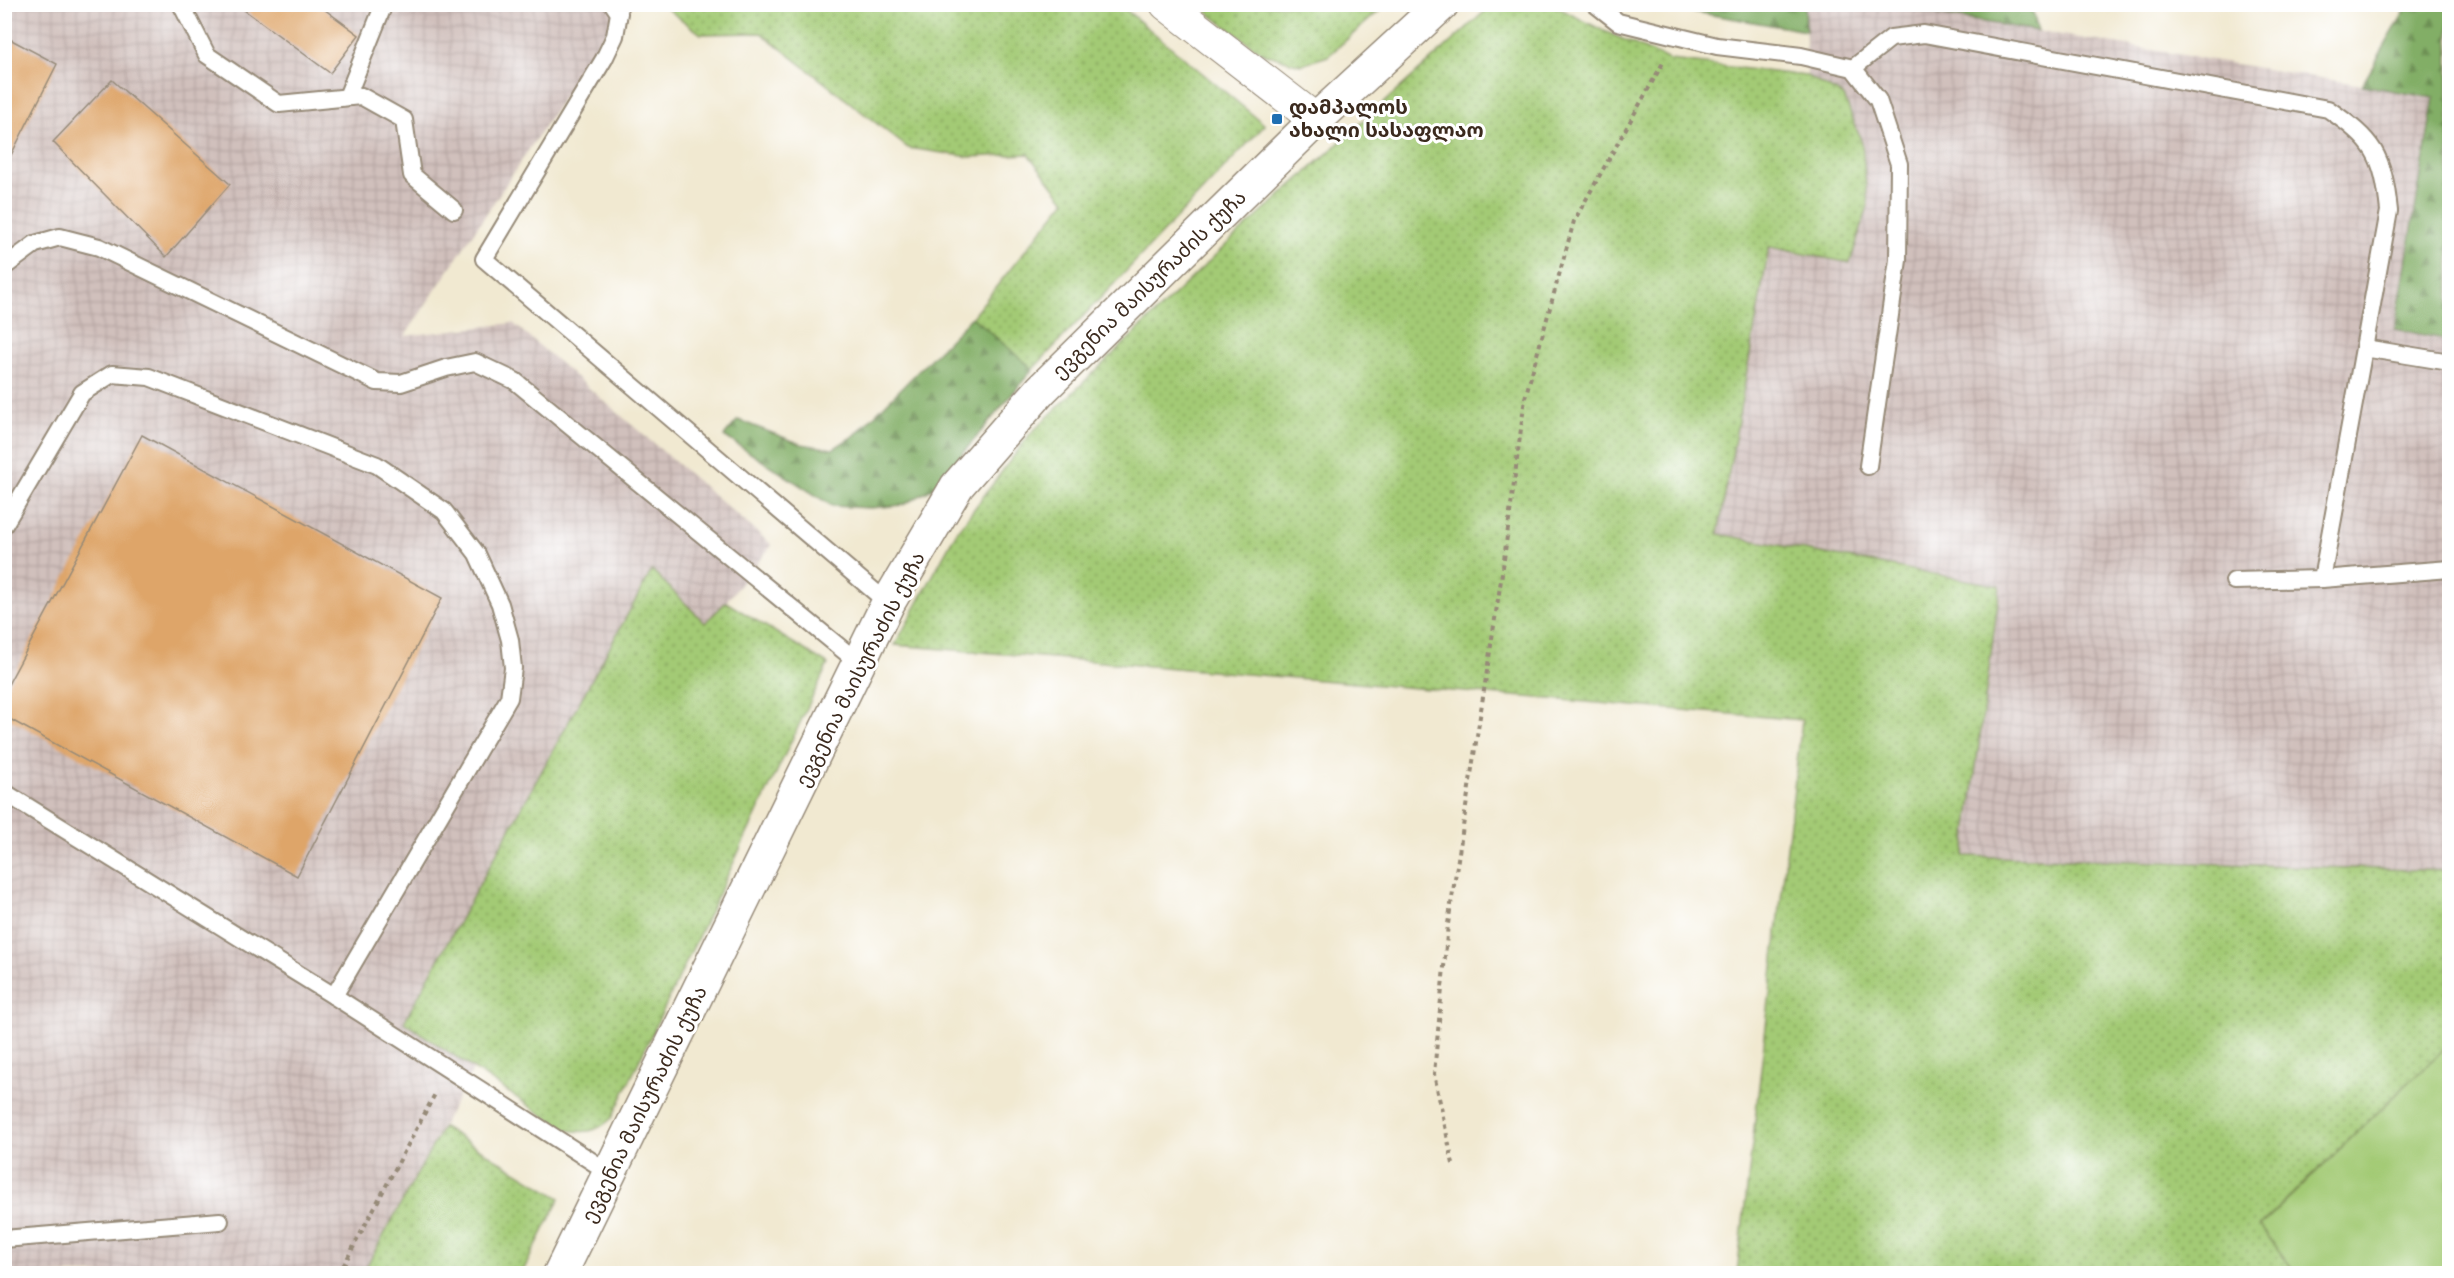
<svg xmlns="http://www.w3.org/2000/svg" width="2454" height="1278" viewBox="0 0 2454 1278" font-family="'Balsamiq Sans','Noto Sans Georgian',sans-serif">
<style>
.industrial{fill:url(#industrial-grid)}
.grass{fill:url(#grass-dots);stroke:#6f7a49;stroke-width:1.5}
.forest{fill:url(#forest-firs);stroke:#5e6c42;stroke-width:1.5}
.green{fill:#a3ca74;stroke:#6f7a49;stroke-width:1.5}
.building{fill:#dea569}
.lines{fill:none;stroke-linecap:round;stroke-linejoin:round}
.service-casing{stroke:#968a78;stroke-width:20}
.minor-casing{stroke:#968a78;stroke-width:34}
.tertiary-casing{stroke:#968a78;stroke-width:36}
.path{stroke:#968a78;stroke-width:4;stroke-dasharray:4.5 4.5;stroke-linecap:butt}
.service{stroke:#fff;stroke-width:16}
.minor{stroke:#fff;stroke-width:32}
.tertiary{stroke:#fff;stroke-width:33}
.poi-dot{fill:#1f6fb2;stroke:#fff;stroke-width:2}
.labels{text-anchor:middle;stroke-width:6;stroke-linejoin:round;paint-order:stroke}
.poi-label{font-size:20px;font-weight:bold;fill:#3b2a1e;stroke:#fff;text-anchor:start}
.street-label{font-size:20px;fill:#3b2a1e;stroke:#fff}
</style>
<defs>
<pattern id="industrial-grid" width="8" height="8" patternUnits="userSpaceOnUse" patternTransform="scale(1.5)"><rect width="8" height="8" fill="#d0c0bc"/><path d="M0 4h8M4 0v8" fill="none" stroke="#b4a5a1"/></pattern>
<pattern id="grass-dots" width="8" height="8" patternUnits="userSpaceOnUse" patternTransform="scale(1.5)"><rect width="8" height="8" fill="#a3ca74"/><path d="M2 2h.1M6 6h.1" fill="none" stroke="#86a45f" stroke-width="1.8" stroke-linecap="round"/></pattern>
<pattern id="forest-firs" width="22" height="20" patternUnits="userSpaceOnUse" patternTransform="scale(1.5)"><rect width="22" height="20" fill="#82ae66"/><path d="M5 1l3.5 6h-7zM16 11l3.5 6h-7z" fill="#6c8e53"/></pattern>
</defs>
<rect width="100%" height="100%" fill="#fff"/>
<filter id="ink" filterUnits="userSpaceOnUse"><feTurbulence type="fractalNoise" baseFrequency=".0167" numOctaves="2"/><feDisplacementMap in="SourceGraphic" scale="12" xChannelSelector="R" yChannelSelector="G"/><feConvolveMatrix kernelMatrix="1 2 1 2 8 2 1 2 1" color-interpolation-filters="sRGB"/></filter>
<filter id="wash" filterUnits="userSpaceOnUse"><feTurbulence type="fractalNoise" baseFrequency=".008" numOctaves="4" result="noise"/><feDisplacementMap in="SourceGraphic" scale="24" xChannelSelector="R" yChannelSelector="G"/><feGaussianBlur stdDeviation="1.35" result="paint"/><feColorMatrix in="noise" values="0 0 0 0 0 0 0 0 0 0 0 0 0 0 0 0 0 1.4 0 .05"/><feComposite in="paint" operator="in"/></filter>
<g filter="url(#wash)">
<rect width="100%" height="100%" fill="#f1e9d1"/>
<!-- industrial -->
<g class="industrial">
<path d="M5 5H625L405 336 513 323 772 545 726 602 705 623 404 1021 474 1068 363 1273 5 1274Z"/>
<path d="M1805 5H1882L2434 97 2395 328 2449 340V871L1964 856 2000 586 1718 534 1769 247 1850 263 1844 97 1807 76Z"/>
</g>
<!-- grass -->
<g class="grass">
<path d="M662 5H1120L1265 125 1033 369 972 317 1065 201 1028 154 970 157 908 148 761 33 701 34Z"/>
<path d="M1197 5H1386L1328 56 1300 65 1262 53Z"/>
<path d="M1492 5H1553L1600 29 1670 60 1807 76 1844 96 1862 143 1868 206 1850 263 1769 247 1718 534 2000 586 1964 856 2449 871V1044L2260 1225 2296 1273H1737L1802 720 895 645 956 533 1030 434 1229 242Z"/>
<path d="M652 570 705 623 726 602 828 664 612 1118C596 1133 585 1133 565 1130L404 1022Z"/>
<path d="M443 1127 560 1198 522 1273H363Z"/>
</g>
<!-- forest -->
<g class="forest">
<path d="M2409 4 2449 5V340L2395 329 2434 98 2362 85Z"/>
<path d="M1654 5H1805L1806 31 1671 8Z"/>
<path d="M1882 5H2031L2038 31Z"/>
<path d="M972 317 1033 369 934 488 903 505 870 508 832 506 724 436 738 420 801 444 833 449 855 435Z"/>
</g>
<!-- green -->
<path class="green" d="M2449 1044V1273H2296L2260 1226Z"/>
<g id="blocks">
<!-- building -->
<g class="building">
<path d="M241 4H317L359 35 330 73 240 7Z"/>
<path d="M4 36 57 64 4 169Z"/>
<path d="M112 80 230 184 166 257 53 142Z"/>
<path d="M142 435 442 598 297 876 4 716V692Z"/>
</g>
</g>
</g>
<g filter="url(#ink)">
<use href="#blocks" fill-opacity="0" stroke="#968a78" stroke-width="1.5"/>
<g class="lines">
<!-- service casing -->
<g class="service-casing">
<g id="service">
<path d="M181 4 207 55 279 104 361 96 404 120 412 175 454 210"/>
<path d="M613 4 619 13 615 36 604 59 484 259 888 603"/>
<path d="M1595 4 1618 22 1717 46 1801 56 1853 68 1878 100 1899 164 1898 260 1868 466"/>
<path d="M1853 68 1891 38 1924 34 2328 109C2374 141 2383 154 2389 211L2322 579"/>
<path d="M347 97 384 4"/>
<path d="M4 267 35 244 60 237 99 247 377 382 401 383 446 368 475 362 515 381 859 663"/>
<path d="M2364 348 2450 362"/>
<path d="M4 525 82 393 112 374 149 377 377 465 444 511 477 554 500 604 510 640 513 668 509 698 334 996"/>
<path d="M2234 581 2322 579 2450 569"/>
<path d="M4 792 334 996 610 1173"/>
<path d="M4 1239 220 1221"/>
</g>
</g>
<!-- minor casing -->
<g class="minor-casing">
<path id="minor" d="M1166 4 1316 120"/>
</g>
<!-- tertiary casing -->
<g class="tertiary-casing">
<path id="tertiary" d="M560 1274 888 603 957 486 1041 390 1316 120 1442 4"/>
</g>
<!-- path -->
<g class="path">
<path d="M1453 1164 1434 1074 1448 924 1503 567 1525 398 1574 221 1664 61"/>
<path d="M339 1274 435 1094"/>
</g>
<!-- service -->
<use href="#service" class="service"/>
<!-- minor -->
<use href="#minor" class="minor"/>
<!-- tertiary -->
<use href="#tertiary" class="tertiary"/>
</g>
</g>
<!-- markers -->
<rect class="poi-dot" x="1271" y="113" width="12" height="12" rx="3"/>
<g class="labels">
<!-- poi labels -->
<g class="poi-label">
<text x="1289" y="114">დამპალოს<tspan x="1289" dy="23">ახალი სასაფლაო</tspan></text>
</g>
<!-- street labels -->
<g class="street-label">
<text transform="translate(1149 284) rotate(-44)" y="7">ევგენია მაისურაძის ქუჩა</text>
<text transform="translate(860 669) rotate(-63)" y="7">ევგენია მაისურაძის ქუჩა</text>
<text transform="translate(644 1104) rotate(-64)" y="7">ევგენია მაისურაძის ქუჩა</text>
</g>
</g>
<!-- margin -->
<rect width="2454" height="1278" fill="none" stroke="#fff" stroke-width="24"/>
</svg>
